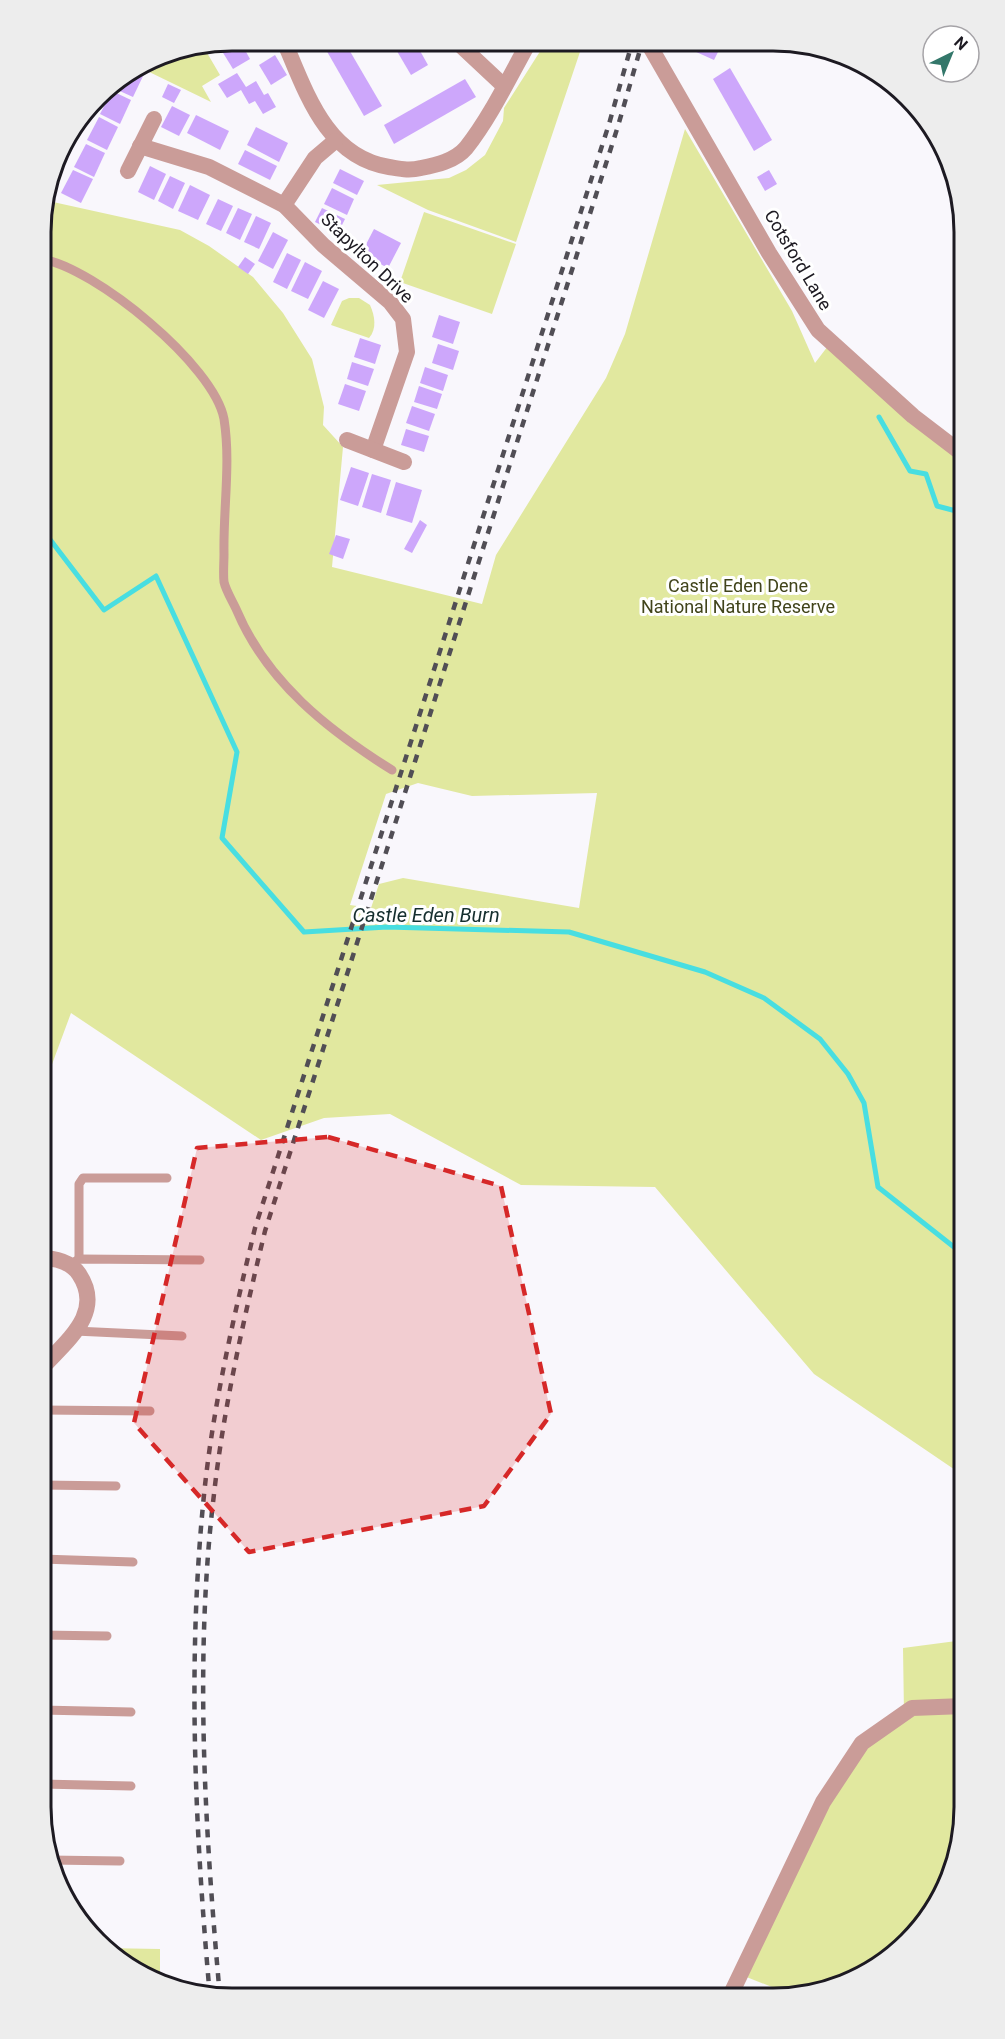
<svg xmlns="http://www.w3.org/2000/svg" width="1005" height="2039" viewBox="0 0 1005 2039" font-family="Roboto,sans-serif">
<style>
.green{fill:#e1e89f;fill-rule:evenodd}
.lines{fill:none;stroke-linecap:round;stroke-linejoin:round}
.stream{stroke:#48dee1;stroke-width:5}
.building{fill:#cda7fb}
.service{stroke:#ca9c98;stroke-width:9}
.minor{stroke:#ca9c98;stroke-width:16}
.rail{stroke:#514e55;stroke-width:4.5;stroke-dasharray:8 8;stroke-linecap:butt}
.marked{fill:#d62828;fill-opacity:0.2;stroke:#d62828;stroke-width:4.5;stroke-dasharray:12 8;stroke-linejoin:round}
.labels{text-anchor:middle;stroke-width:6;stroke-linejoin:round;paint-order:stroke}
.street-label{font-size:18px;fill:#1d1a22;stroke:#fff}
.park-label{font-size:18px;fill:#41441b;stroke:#fff}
.water-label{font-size:20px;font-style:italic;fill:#162f2f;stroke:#fff}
.rim{fill:none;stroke:#1d1a22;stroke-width:3}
</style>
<rect width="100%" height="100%" fill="#f9f7fc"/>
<!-- green -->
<g class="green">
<path d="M546 42 583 43 516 242 428 210 377 185 449 178 466 170 485 155 503 121 504 108Z"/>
<path d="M203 46 220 75 202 86 211 102 139 67 159 55Z"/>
<path d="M685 129 792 311 815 363 831 342 964 455V1476L814 1374 655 1187 521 1185 390 1114 324 1118 261 1140 71 1013 41 1094 42 207 44 200 180 230 209 246 253 277 283 313 312 359 324 407 323 425 343 447 332 567 482 604 496 555 606 378 625 334ZM418 783 472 796 597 793 579 908 403 878 379 884 371 908 350 905 386 794Z"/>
<path d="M424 212 516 244 492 314 400 282Z"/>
<path d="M349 298H359L370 305C375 316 377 329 369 338L331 325 342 301Z"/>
<path d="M964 1640V1820L950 1880 925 1924 880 1966 834 1988 792 1995 739 1974 862 1743 904 1714 903 1648Z"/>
<path d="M104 1948 160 1949V1984L106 1951Z"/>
</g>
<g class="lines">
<!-- stream -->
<g class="stream">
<path d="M879 417 910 471 926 474 937 506 964 513"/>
<path d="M42 529 104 610 156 576 237 752 222 838 304 932 387 927 569 932 705 972 764 998 820 1039 848 1074 864 1103 878 1187 964 1255"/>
</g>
</g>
<!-- building -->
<g class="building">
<path d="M240 41 250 59 233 69 217 43Z"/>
<path d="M321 41H344L382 106 364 116Z"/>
<path d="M391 41 415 42 428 65 411 75Z"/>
<path d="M698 43 719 50 714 60 694 51Z"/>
<path d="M275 55 287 75 271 85 259 65Z"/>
<path d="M730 68 772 140 754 151 713 79Z"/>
<path d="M136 69 144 74 133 97 113 88 116 81Z"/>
<path d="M237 73 246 87 256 81 264 95 268 93 276 107 263 114 255 101 249 104 241 90 227 98 218 84Z"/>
<path d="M465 79 476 97 394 144 384 125Z"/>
<path d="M168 84 181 90 174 103 162 97Z"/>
<path d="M112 91 131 100 120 124 100 114Z"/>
<path d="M172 106 190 115 179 136 161 127Z"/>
<path d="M196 115 229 131 220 150 187 133Z"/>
<path d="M99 117 118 127 107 150 87 140Z"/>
<path d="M256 127 288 143 279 162 247 145Z"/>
<path d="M86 144 105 153 94 177 74 167Z"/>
<path d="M245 150 277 166 270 180 238 164Z"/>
<path d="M150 166 166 174 154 200 138 192Z"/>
<path d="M340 169 364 181 357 195 333 183Z"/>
<path d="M73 170 93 179 81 203 61 193Z"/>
<path d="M769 170 777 184 765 191 757 177Z"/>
<path d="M170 176 185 183 173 209 158 201Z"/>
<path d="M190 185 210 195 198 220 178 211Z"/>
<path d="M332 188 354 199 347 215 324 204Z"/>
<path d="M218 199 233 206 221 231 206 224Z"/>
<path d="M238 208 252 214 240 240 226 233Z"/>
<path d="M322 208 345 219 338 233 315 222Z"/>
<path d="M256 216 271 223 259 249 244 242Z"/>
<path d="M374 229 401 243 388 268 361 254Z"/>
<path d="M273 232 288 240 273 269 258 261Z"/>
<path d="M287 253 301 260 287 289 273 282Z"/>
<path d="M245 257 255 264 248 274 238 267Z"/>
<path d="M305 262 322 271 308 299 291 291Z"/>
<path d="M323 281 339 289 324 318 308 310Z"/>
<path d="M439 315 460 322 453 344 432 337Z"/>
<path d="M360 338 381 345 375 364 354 357Z"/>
<path d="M438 344 459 351 453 370 432 363Z"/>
<path d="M352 362 374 369 368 386 347 379Z"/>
<path d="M425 367 448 375 443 391 420 383Z"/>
<path d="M345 384 366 391 359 411 338 404Z"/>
<path d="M419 386 442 394 437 409 414 402Z"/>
<path d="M412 406 435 414 429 431 406 423Z"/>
<path d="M406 429 429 436 424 452 401 445Z"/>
<path d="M351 467 369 473 358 506 340 500Z"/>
<path d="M372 474 391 480 381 513 362 507Z"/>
<path d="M396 482 422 490 412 523 386 515Z"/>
<path d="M420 520 427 525 412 553 404 549Z"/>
<path d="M336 535 350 539 343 559 329 554Z"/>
</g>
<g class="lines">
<!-- service -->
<g class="service">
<path d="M42 259C95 268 214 365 224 419 231 463 223 510 224 554 224 563 223 573 224 582 226 591 233 602 237 611 267 682 328 730 392 770"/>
<path d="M79 1259V1184L83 1178H167"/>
<path d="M74 1262 79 1259 200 1260"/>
<path d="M75 1331 182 1336"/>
<path d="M41 1410 150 1411"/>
<path d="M41 1485 116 1486"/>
<path d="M41 1559 133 1562"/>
<path d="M41 1635 107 1636"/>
<path d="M41 1710 131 1712"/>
<path d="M41 1784 131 1786"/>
<path d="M49 1860 120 1861"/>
</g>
<!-- minor -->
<g class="minor">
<path d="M284 41C306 92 326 157 389 167 401 169 409 171 421 168 436 165 455 161 466 148 490 118 510 76 529 42"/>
<path d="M457 42 504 86"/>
<path d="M648 43 769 253 818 330 913 416 964 455"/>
<path d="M140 146 209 167 284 205 323 245 390 302 403 319 407 352 373 450"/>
<path d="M128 171 154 119"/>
<path d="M284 205 315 158 335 141"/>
<path d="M347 440 404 462"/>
<path d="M41 1369C66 1341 105 1313 79 1274 71 1262 55 1258 41 1258"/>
<path d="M729 1998 823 1802 862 1743 912 1708 964 1706"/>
</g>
<!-- rail -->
<g class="rail">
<path d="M210 1997C195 1830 187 1661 204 1495 213 1405 234 1316 255 1228L609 124 632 43"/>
<path d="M220 1997C205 1831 194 1659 214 1494 224 1405 244 1318 265 1231L618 126 642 43"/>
</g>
</g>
<!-- marked area -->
<path class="marked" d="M328 1137 501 1186 551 1414 484 1506 249 1552 134 1423 197 1148Z"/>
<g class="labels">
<!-- street labels -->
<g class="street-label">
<text transform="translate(367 258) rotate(44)" y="6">Stapylton Drive</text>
<text transform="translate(798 260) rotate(59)" y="6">Cotsford Lane</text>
</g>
<!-- park labels -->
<g class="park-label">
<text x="738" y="592">Castle Eden Dene<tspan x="738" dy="21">National Nature Reserve</tspan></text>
</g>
<!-- water labels -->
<g class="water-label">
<text x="426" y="922">Castle Eden Burn</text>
</g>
</g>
<!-- crop -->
<path d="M0 0H1005V2039H0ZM232 51H773A181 181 0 0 1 954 232V1807A181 181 0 0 1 773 1988H232A181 181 0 0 1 51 1807V232A181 181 0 0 1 232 51Z" fill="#ededed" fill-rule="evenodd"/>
<path class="rim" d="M232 51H773A181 181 0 0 1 954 232V1807A181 181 0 0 1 773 1988H232A181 181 0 0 1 51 1807V232A181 181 0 0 1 232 51Z"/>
<!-- north arrow -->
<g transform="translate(951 54) rotate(43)"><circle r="28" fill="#ffffff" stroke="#a5a3a7" stroke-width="1.5"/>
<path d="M0-4.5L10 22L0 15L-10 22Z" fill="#33776a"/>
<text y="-9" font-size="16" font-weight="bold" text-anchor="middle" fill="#1d1a22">N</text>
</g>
</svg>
